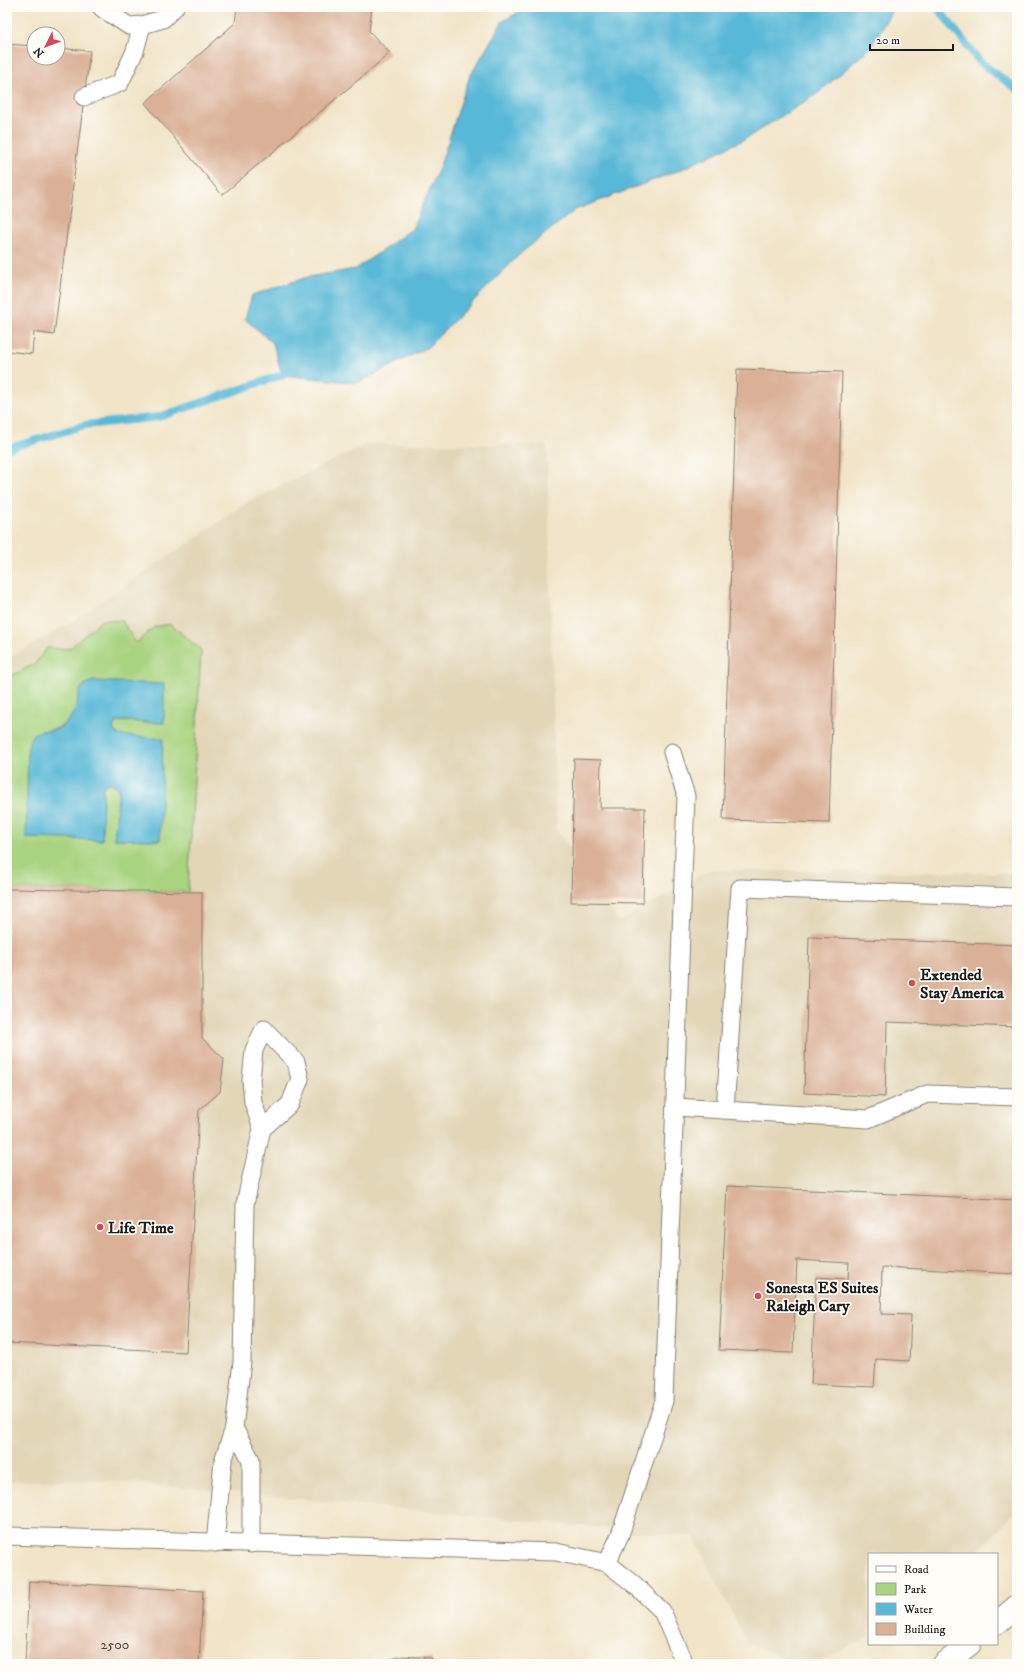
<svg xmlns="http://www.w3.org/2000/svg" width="1024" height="1671" viewBox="0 0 1024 1671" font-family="'IM FELL DW Pica',serif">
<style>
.built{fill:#e2d6b7}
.green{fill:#a8d37f;stroke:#62784e;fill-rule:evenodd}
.water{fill:#58b8d7;stroke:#3a6a7a}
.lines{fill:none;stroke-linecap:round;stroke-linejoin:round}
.stream{stroke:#58b8d7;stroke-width:8}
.building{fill:#dab096}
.service-casing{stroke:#868072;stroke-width:19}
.tertiary-casing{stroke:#868072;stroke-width:24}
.service{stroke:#fff;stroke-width:17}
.tertiary{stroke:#fff;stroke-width:22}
.poi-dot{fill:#d1495b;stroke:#fdfcf7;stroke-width:1.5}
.labels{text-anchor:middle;stroke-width:3.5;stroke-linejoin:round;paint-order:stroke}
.number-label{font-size:14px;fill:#4c413a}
.poi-label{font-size:16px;font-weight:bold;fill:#1c1c1c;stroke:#fdfcf7;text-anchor:start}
</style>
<rect width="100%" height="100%" fill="#fdfcf7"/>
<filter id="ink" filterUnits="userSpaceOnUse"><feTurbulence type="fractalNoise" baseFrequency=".025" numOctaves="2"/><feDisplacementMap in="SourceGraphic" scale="8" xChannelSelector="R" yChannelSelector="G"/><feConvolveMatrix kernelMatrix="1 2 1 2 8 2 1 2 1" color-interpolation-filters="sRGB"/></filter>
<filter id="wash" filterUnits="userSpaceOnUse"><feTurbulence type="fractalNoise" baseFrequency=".012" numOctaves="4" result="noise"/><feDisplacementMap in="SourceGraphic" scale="16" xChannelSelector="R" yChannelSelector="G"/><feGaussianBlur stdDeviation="0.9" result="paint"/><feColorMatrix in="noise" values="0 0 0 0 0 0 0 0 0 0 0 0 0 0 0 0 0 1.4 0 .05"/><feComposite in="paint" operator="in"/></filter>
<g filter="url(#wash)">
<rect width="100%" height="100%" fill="#f1e4c8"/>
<!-- built -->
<path class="built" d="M367 444 547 445 556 828 619 922 710 870 1017 873V1511L975 1554H869V1636L816 1664H791L746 1641 694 1537 113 1481H7V659L73 621 251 500Z"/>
<!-- green -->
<path class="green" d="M102 620 122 621 136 643 154 627 170 624 201 650 188 892 7 889V678L35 664 47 648 69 649ZM85 684 164 723 121 721 116 723 113 727 114 731 119 735 160 840 114 839 119 791 115 785 111 782 103 786 102 840 41 731C57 731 70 724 76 708 79 698 77 692 85 684Z"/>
<!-- water -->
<g class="water">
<path d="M528 7H894L870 48 817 94 745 139 680 170 575 210 521 253 428 347 358 383 282 375 273 343 245 319 252 295 308 277 356 269 412 229 440 166 469 78 502 22Z"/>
<path d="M93 681 164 684V723L121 721 116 723 113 727 114 731 119 735 163 739 160 840 114 839 119 791 115 785 111 782 103 786 102 840 26 838 28 746C34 721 50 738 64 725 69 720 74 713 76 707 80 692 77 687 93 681Z"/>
</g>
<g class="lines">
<!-- stream -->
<g class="stream">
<path d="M937 7 980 62 1017 89"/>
<path d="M7 449 85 425 159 417 282 375"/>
</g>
</g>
<g id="blocks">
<!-- building -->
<g class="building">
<path d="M237 7H372L369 31 390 53 222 195 145 103 235 23Z"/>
<path d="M7 44 34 46V58H58V48L90 51 54 335 34 332 32 354 7 351Z"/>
<path d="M737 369 842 372 829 823 723 820Z"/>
<path d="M574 759 601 760 600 808H645L643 903 571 902Z"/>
<path d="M7 889 202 892V1038L224 1059 220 1092 199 1110 186 1352 7 1343Z"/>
<path d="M809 937 1017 945V1027L887 1022 885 1097 804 1093Z"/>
<path d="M727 1186 1017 1200V1274L882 1267 881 1314 911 1315 909 1361 876 1359 874 1387 811 1384 816 1277 848 1279 849 1263 797 1260 793 1353 719 1350Z"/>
<path d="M29 1581 203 1591 199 1664H25Z"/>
<path d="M402 1656 432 1658V1664H375Z"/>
</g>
</g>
</g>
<g filter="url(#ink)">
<use href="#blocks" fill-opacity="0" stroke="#868072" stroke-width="1"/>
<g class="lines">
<!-- service casing -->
<g class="service-casing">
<g id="service">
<path d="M101 7 103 9 129 26 142 25 163 19 175 7"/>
<path d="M84 97 120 83 135 51 142 25"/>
<path d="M675 1107 868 1119 927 1094 1017 1097"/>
<path d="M725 1110 740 888 1017 897"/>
<path d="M234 1428 251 1460V1544"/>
<path d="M7 1536 556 1552 607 1563 635 1585 662 1611 685 1664"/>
<path d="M215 1543 223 1461 234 1428 242 1362 245 1204 262 1129 253 1102 251 1080 254 1050 264 1029 296 1062 300 1079 290 1104 262 1129"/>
<path d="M607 1563 620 1535 664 1401 686 796 672 752"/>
</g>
</g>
<!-- tertiary casing -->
<g class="tertiary-casing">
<g id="tertiary">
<path d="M997 1623 1017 1606"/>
<path d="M944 1664 970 1644"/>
</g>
</g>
<!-- service -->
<use href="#service" class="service"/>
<!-- tertiary -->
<use href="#tertiary" class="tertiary"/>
</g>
</g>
<!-- markers -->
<g class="poi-dot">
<circle cx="912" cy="983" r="4"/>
<circle cx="100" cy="1227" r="4"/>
<circle cx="758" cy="1296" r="4"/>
</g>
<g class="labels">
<!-- number labels -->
<g class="number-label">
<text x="115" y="1649">2500</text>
</g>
<!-- poi labels -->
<g class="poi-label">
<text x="920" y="980">Extended<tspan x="920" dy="18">Stay America</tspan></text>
<text x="108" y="1233">Life Time</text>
<text x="766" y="1293">Sonesta ES Suites<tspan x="766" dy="18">Raleigh Cary</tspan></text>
</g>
</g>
<!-- margin -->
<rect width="1024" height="1671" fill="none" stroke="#fdfcf7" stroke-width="24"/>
<!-- legend -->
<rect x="868" y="1553" width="130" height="92" fill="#fdfcf7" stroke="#a3a29f"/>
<rect x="876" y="1566" width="20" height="6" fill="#ffffff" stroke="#a3a29f"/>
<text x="904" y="1573" font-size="12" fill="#1c1c1c">Road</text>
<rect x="876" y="1583" width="20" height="12" fill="#a8d37f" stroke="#a3a29f"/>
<text x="904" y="1593" font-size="12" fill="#1c1c1c">Park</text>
<rect x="876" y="1603" width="20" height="12" fill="#58b8d7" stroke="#a3a29f"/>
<text x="904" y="1613" font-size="12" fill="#1c1c1c">Water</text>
<rect x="876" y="1623" width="20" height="12" fill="#dab096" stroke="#a3a29f"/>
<text x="904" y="1633" font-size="12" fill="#1c1c1c">Building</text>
<!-- north arrow -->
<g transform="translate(46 46) rotate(228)"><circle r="19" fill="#fdfcf7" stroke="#a3a29f"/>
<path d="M0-3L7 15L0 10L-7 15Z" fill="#d1495b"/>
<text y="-6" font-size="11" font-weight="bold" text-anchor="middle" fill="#1c1c1c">N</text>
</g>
<!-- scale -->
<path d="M870 44v6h83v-6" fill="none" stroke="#1c1c1c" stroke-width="2"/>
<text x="876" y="44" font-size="12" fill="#1c1c1c" stroke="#fdfcf7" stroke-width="3" paint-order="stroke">20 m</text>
</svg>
